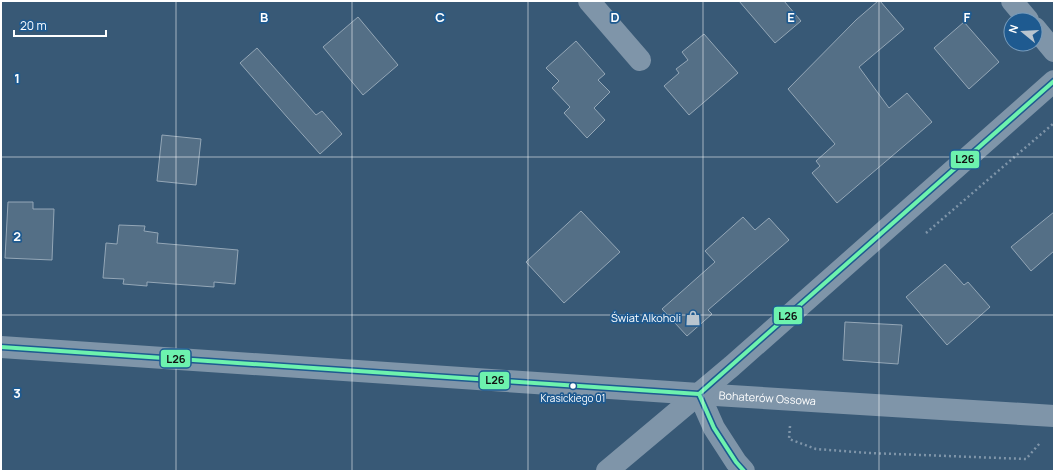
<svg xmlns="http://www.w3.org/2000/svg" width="1055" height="472" viewBox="0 0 1055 472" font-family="Manrope,sans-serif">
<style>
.building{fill:#546f86;stroke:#94a7b7}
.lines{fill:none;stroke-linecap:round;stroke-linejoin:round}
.path{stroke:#7f95a9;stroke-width:2.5;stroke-dasharray:2 3;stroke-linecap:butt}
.minor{stroke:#7f95a9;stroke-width:22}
.bus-1-casing{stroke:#1e5a90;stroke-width:7}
.bus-1{stroke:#6df2ae;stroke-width:4}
.grid{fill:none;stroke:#fff;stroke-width:1;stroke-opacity:0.55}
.bus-dot{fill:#fff;stroke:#1e5a90;stroke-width:1.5}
.labels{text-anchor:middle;stroke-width:3.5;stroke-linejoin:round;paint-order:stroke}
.bus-label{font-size:10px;fill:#fff;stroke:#1e5a90}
.poi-label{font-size:11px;fill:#fff;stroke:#1e5a90;text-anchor:end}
.street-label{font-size:11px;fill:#fff;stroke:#1e5a90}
.grid-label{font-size:13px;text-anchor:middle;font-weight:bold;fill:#fff;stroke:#1e5a90;stroke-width:3.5;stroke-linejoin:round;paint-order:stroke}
.line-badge{stroke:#1e5a90;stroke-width:1.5}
.pale-badge-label{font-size:11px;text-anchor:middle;font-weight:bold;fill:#111}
</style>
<rect width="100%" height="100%" fill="#385976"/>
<!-- building -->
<g class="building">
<path d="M739 1H784L801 21 775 43Z"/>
<path d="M878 1H880L904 29 859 67 889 108 907 93 932 122 837 203 812 173 820 166 816 161 835 144 788 89 856 20Z"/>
<path d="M358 17 398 65 363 95 323 47Z"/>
<path d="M964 22 999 62 969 89 934 48Z"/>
<path d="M704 34 738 73 689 115 664 86 679 73 676 69 688 60 682 52Z"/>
<path d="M576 41 605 74 598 80 610 92 594 108 605 120 587 138 564 113 570 107 552 88 559 81 546 68Z"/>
<path d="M257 48 316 115 322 111 342 134 320 154 287 117 240 63Z"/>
<path d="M162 135 201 139 196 185 157 181Z"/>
<path d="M8 202H33V209H54L52 260 5 258Z"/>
<path d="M581 211 620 252 564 303 526 262Z"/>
<path d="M1054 212V251L1031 271 1011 247Z"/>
<path d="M743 217 755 230 769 218 789 240 708 310 712 314 687 336 662 309 715 262 705 251Z"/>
<path d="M119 225 145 226 144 231 158 233 157 243 238 250 235 284 214 282V287L147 282V286L123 284 124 279 103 278 106 243 117 244Z"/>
<path d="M945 264 964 285 968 282 990 307 947 345 906 297Z"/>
<path d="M845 322 902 325 898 364 843 360Z"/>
</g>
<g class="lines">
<!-- path -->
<g class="path">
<path d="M926 233 1054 123"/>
<path d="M790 426 789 439 816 449 869 453 1026 459 1040 443"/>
</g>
<!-- minor -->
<g class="minor">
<path d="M589 1 640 60"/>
<path d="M1012 1 1028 20"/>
<path d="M1035 28 1054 51"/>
<path id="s1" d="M1 347 699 394 1054 416"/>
<path d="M699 394 714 428 736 462 744 471"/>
<path d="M607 471 732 366 1054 81"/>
</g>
<!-- bus-1 casing -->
<g class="bus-1-casing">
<g id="bus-1">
<path d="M1 347 699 394"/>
<path d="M699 394 1054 81"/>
<path d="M699 394 714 428 736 462 744 471"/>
</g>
</g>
<!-- bus-1 -->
<use href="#bus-1" class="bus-1"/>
</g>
<!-- grid -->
<path class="grid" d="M176 1V471M352 1V471M528 1V471M703 1V471M879 1V471M1 157H1054M1 315H1054"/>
<!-- icons -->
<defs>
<g id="shop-bare" transform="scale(1.2)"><path d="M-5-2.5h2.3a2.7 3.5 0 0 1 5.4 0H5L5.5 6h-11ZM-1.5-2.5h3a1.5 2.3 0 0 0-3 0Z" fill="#b9c5cf" stroke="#1e5a90" stroke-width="2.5" paint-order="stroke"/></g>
</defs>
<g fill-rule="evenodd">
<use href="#shop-bare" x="693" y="318"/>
</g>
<!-- markers -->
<circle class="bus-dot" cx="573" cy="386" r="3.5"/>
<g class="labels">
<!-- bus labels -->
<g class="bus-label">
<text x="573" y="402">Krasickiego 01</text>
</g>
<!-- poi labels -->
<g class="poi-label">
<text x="681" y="322">Świat Alkoholi</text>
</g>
<!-- street labels -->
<g class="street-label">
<text dy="4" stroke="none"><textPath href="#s1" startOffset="768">Bohaterów Ossowa</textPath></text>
</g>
</g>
<g class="grid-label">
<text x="264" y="22">B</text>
<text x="440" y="22">C</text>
<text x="615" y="22">D</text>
<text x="791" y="22">E</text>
<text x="967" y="22">F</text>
<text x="17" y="83">1</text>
<text x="17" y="241">2</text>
<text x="17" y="398">3</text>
</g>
<g class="line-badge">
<rect x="950" y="150" width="30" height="19" rx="4" fill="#6df2ae"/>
<rect x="773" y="306" width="30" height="19" rx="4" fill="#6df2ae"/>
<rect x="160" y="349" width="31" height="19" rx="4" fill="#6df2ae"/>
<rect x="479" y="371" width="31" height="19" rx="4" fill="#6df2ae"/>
</g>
<g class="pale-badge-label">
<text x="965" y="163">L26</text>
<text x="788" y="320">L26</text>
<text x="176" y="363">L26</text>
<text x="495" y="384">L26</text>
</g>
<!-- border -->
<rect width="1055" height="472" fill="none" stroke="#ffffff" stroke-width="4"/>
<!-- north arrow -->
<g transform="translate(1023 32) rotate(288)"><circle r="19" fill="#1e5a90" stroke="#789cbc"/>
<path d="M0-3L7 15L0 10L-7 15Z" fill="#b9c5cf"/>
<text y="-6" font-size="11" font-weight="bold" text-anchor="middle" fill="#ffffff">N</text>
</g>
<!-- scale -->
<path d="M14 30v6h92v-6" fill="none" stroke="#ffffff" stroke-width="2"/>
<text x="20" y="30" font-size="12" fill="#ffffff" stroke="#1e5a90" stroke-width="3" paint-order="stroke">20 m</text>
</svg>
